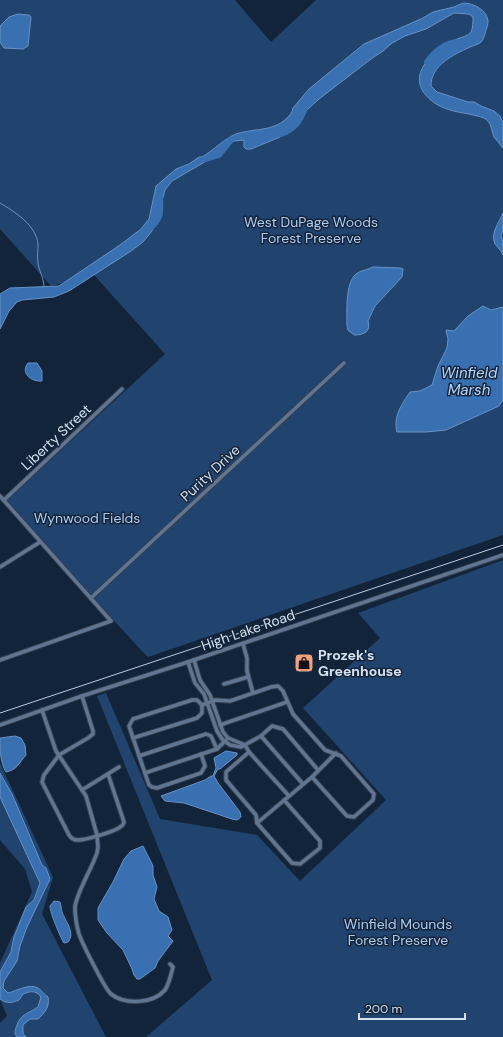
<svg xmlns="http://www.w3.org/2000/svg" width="503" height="1037" viewBox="0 0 503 1037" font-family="'DM Sans',sans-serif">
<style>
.green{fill:#21446e}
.water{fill:#3970b1;stroke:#6892c4}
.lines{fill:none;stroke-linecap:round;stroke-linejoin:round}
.stream{stroke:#6892c4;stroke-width:1}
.river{stroke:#3970b1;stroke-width:6}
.minor-casing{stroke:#343f52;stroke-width:5.5}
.minor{stroke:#60758f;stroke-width:3.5}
.rail{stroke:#bfcbdb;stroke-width:1}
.labels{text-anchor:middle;stroke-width:3;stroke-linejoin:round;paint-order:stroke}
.park-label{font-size:14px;fill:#b0cdf0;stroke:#12243a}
.street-label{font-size:14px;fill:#d6e2f1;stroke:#12243a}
.poi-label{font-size:14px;font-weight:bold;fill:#d6e2f1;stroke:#12243a;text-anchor:start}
.water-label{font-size:15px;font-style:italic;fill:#bad7fb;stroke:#12243a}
</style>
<rect width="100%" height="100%" fill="#12243a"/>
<!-- green -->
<g class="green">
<path d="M0 0H235L271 42 316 0H503V535L148 657 142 651 91 596 7 500 165 354 94 275 51 286 0 229Z"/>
<path d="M503 560V1037H146L212 980 97 696 106 693 160 819 257 835 300 881 386 800 303 708 380 638 358 613Z"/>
<path d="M0 763 53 877 42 914 106 1037H0V1023L7 1016 0 999V963L32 892 25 869 0 840Z"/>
</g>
<!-- water -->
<g class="water">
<path d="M463 3C473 3 488 10 488 22 488 24 487 28 486 30 485 34 484 39 481 42 479 44 473 46 470 47 453 55 431 65 431 86L437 92 468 102H474L481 106 494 111 500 116 503 123V148L494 137 490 124 487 120C482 116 475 116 469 114 451 111 436 108 424 93 408 71 437 48 455 40 460 37 467 37 471 32 473 28 473 21 473 17L469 14 454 13 426 29 405 36 392 43 383 51 371 59 319 99 308 109 287 132 280 137 251 149H246L244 147V140L234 141 208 160 172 181 165 190 157 219 152 231 143 242 131 251 69 291 54 297 22 300 17 302 9 311 0 329V294L10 288 59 286 120 245 141 229 149 219 156 186 176 169 189 164 199 157H202C214 150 224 139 236 134 254 128 273 132 287 118 290 115 292 113 293 108L309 89 364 44 423 18 433 12 454 7Z"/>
<path d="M18 14 29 15 31 17 28 46 23 49 4 48 0 42V26L9 17Z"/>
<path d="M503 213V230L501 235 503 243V255C501 250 498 248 495 244 490 233 499 223 503 213Z"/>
<path d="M373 267 400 268 403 269 402 277 375 306 368 321C371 332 364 335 354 335L348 330 347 326C347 313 345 283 356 274 361 270 368 270 373 267Z"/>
<path d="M483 306 491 310 503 307V400L499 406 446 430 426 432H397C393 416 402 404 410 392L420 391 432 385 438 366 447 348 448 339 446 330 454 331 468 316Z"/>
<path d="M28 363H37L42 371V381C31 382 20 373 28 363Z"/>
<path d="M15 736 21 738 25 745 26 755C19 763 17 770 6 772 0 762 0 750 0 738Z"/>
<path d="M226 751 237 753V755L220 769H218L214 776 218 783 240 812 241 817 237 820 232 819 184 803 165 801 161 796 205 780 211 776H213L216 768 214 758Z"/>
<path d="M0 773 12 794 42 865 46 868 50 879 27 927 20 946 17 961 4 981 3 988 8 993C17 991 29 983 38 988 42 991 45 995 48 997 50 1006 45 1013 38 1019H30L23 1025V1033L26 1037H17C14 1033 15 1030 17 1025 20 1014 30 1013 38 1007L41 997C36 990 30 991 23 994L19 1000C12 1003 7 1004 0 999V972L11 952 14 937 26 907 34 900 40 883 0 797Z"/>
<path d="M143 846 153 866V875L157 887 154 899 159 911 168 917 172 930 168 936 173 941 158 961 155 968 140 979H137L134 975 132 969 123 950 107 933 98 920V908L113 882 124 859 131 851Z"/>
<path d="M54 901 60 902C61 905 61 908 62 912 65 921 76 933 68 942L64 943C61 939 49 910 50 906 51 904 53 903 54 901Z"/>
</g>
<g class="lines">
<!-- stream -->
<path class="stream" d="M0 203C15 212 36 225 38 244 38 250 37 256 38 263 39 271 44 278 44 287"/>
<!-- river -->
<g class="river">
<path d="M427 62C435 51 444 43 458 42"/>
<path d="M281 134C295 129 300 121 305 108"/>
<path d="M206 159 219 155 231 140"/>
<path d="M149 229C161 219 161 213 160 198"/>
</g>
<!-- minor casing -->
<g class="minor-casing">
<g id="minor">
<path d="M0 496 111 621 0 660"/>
<path d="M4 500 122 389"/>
<path d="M0 567 40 542"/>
<path d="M91 598 344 363"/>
<path d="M243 644 247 658V671L253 693"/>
<path d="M194 660 200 680 210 695 223 732 228 738 245 745 249 752 289 796"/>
<path d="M188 662 195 683 204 694 217 731 222 739 230 745 241 747 261 736"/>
<path d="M224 684 248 677"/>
<path d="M82 696 93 731V734L88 738 59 755 44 775 42 782 69 835C71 838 73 840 77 840 83 841 116 831 120 827 123 825 123 825 124 822L108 774"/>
<path d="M202 705 215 700 230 701 271 687 278 686 283 691 293 714 325 750 341 756 374 794 373 800 354 817 347 816 312 777"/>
<path d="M42 710 56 751 86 796 97 835 98 847 97 853C92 868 76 894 75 907 75 915 77 927 79 934 82 943 105 989 111 994 125 1005 153 1004 165 990 169 984 171 975 173 967L170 964"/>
<path d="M0 725 82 696 188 662 503 555"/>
<path d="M220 725 287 702"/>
<path d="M133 738 197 718 202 713V705"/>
<path d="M249 752 226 772V780L256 815 257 823 292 863 300 864 320 848V841L284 800"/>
<path d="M201 754 205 766 201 773 157 788 152 787 149 785 129 726 133 719 192 700H197L202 705"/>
<path d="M139 756 206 734 211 736 217 749"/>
<path d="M145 773 217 749 226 740"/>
<path d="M303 784 261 736 272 726 283 729 318 770"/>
<path d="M82 790 119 767"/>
<path d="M257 823 312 777 336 753"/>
</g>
</g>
<!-- minor -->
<use href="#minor" class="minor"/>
<!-- rail -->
<path class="rail" d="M0 713 503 545"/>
</g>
<!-- icons -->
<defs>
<g id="shop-square" transform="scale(1)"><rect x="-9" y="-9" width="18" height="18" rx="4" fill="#f2a17e" stroke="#12243a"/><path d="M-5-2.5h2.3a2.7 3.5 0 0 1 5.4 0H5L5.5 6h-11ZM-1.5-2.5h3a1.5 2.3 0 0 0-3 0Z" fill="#111"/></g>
</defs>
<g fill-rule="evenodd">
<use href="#shop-square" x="304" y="663"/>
</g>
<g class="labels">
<!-- park labels -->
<g class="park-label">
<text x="311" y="227">West DuPage Woods<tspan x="311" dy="16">Forest Preserve</tspan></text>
<text x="87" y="523">Wynwood Fields</text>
<text x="398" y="929">Winfield Mounds<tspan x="398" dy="16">Forest Preserve</tspan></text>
</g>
<!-- street labels -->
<g class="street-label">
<text transform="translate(56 437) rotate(-43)" y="5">Liberty Street</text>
<text transform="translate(210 473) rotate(-43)" y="5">Purity Drive</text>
<text transform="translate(248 630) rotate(-19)" y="5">High Lake Road</text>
</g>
<!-- poi labels -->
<g class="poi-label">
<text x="318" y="660">Prozek's<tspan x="318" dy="16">Greenhouse</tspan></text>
</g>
<!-- water labels -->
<g class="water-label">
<text x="469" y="378">Winfield<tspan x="469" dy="17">Marsh</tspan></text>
</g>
</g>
<!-- scale -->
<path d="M359 1013v6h106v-6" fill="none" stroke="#d6e2f1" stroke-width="2"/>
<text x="365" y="1013" font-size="12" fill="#d6e2f1" stroke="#12243a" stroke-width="3" paint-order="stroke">200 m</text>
</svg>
